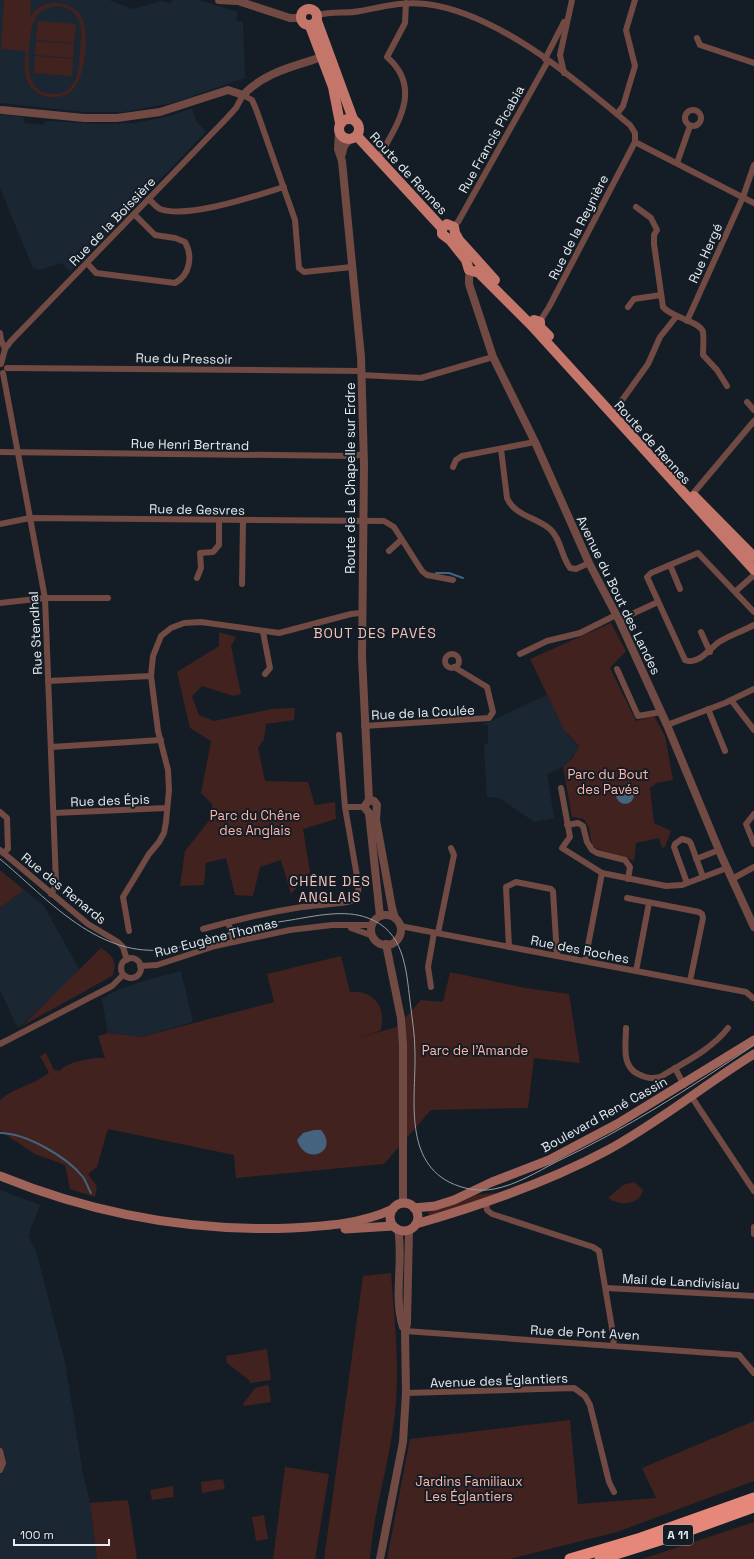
<svg xmlns="http://www.w3.org/2000/svg" width="754" height="1559" viewBox="0 0 754 1559" font-family="'Space Grotesk',sans-serif">
<style>
.built{fill:#1a2733}
.green{fill:#41221e;fill-rule:evenodd}
.water{fill:#43637f}
.lines{fill:none;stroke-linecap:round;stroke-linejoin:round}
.stream{stroke:#43637f;stroke-width:2}
.minor{stroke:#704a43;stroke-width:6}
.tertiary{stroke:#704a43;stroke-width:8}
.secondary{stroke:#9f6359;stroke-width:9}
.primary{stroke:#c4766a;stroke-width:10}
.motorway{stroke:#e68879;stroke-width:11}
.tram{stroke:#959ca3;stroke-width:1}
.labels{text-anchor:middle;stroke-width:4;stroke-linejoin:round;paint-order:stroke}
.shield{fill:#141d25;stroke:#a6adb4;stroke-width:1}
.shield-label{font-size:12px;font-weight:bold;fill:#e5ebf1}
.street-label{font-size:13px;fill:#e5ebf1;stroke:#141d25}
.park-label{font-size:13px;fill:#ffb5a8;stroke:#141d25}
.neighbourhood-label{font-size:14px;letter-spacing:1px;fill:#f7c4bb;stroke:#141d25}
</style>
<rect width="100%" height="100%" fill="#141d25"/>
<!-- built -->
<g class="built">
<path d="M0 0H109L133 9 162 1 171 4 173 0H199L238 12 236 20 243 22 245 78 172 103 123 112H84L0 103Z"/>
<path d="M192 108 196 121 206 132 72 270 70 272 62 263 39 270 33 268 0 188V115L23 117 25 123 43 125 46 121 101 124 136 123 169 116Z"/>
<path d="M547 695 560 722 569 737 579 746 568 764 547 774 554 818 534 822 500 798 487 797 484 744 488 743V725H482Z"/>
<path d="M24 890 44 906 80 971 18 1028 0 990V908Z"/>
<path d="M181 971 193 1022 141 1037 108 1033 102 999 117 990 150 979Z"/>
<path d="M0 1190 40 1205 28 1236 36 1251 65 1363 83 1474 90 1503 97 1559H0Z"/>
</g>
<!-- green -->
<g class="green">
<path d="M4 0H31L30 16C36 8 45 2 56 3 65 3 74 7 80 14 91 29 86 83 69 93 52 103 30 95 25 75 24 67 25 59 26 51L1 49ZM57 6C85 9 82 32 80 54 79 71 77 94 53 94 26 93 28 66 29 47 31 27 33 8 57 6Z"/>
<path d="M38 21 76 24 74 43 36 40Z"/>
<path d="M36 41 74 44 73 58 35 55Z"/>
<path d="M35 56 73 59 72 76 34 73Z"/>
<path d="M611 623 626 651 610 668 636 721 654 716 665 736 673 780 657 783 650 788 654 823 671 831 665 847 662 848 659 838 636 843 634 861C620 854 605 854 592 846L589 828 584 819 572 817 563 767 572 759 579 746 564 730 530 659Z"/>
<path d="M219 632 236 637 231 646 241 694 233 696 202 686 192 696 199 715 214 721 272 709 295 708 294 720 266 724 264 739 258 748 265 781 308 782 315 805 335 802 336 819 303 829 310 872 291 894 281 860 260 867 253 896 235 895 226 858 206 863 204 885 180 886 185 851 212 817V804L201 793 211 741 190 728 177 672 219 646Z"/>
<path d="M0 870 24 890 0 908Z"/>
<path d="M101 948C113 955 118 963 112 976L22 1026Z"/>
<path d="M341 956 350 992C374 989 388 1009 380 1031L357 1038 397 1027 421 1000 443 1002 450 972 525 988 569 994 580 1063 534 1058 528 1108 431 1110 384 1164 236 1178 234 1155 108 1129 97 1167 88 1174 97 1186 95 1197 70 1189 65 1165 35 1154 0 1131V1100C15 1087 33 1085 49 1073L40 1056 46 1053 54 1070 60 1071C66 1062 95 1057 105 1058L98 1036 108 1033 141 1037 274 1002 267 974Z"/>
<path d="M634 1182 643 1190C640 1206 618 1206 608 1198L623 1185Z"/>
<path d="M521 1184 522 1188 429 1217 428 1210 472 1195 497 1193Z"/>
<path d="M391 1273C395 1325 401 1376 393 1428 387 1472 373 1515 370 1559H324L363 1276Z"/>
<path d="M267 1349 271 1380 250 1383 249 1380 227 1363 226 1356Z"/>
<path d="M267 1385 269 1387 271 1402 243 1406V1404L255 1388Z"/>
<path d="M570 1420 578 1504 656 1498 642 1468 754 1421V1481L617 1532 510 1559H387L410 1439Z"/>
<path d="M285 1467 329 1474 315 1559H273Z"/>
<path d="M223 1479 225 1489 202 1493 201 1482Z"/>
<path d="M173 1486 174 1497 152 1500 150 1490Z"/>
<path d="M128 1500 137 1559H97L90 1503Z"/>
<path d="M264 1515 268 1539 256 1541 252 1517Z"/>
<path d="M754 1522V1559H642Z"/>
</g>
<!-- water -->
<g class="water">
<circle cx="625" cy="795" r="9"/>
<path d="M314 1130H321C340 1152 305 1167 297 1140L303 1133Z"/>
</g>
<g class="lines">
<!-- stream -->
<g class="stream">
<path d="M436 573H449L463 578"/>
<path d="M0 1133C26 1133 67 1157 83 1177 86 1181 88 1188 91 1193"/>
</g>
<!-- minor -->
<g class="minor">
<path d="M318 15C333 11 346 14 360 11 382 7 403 1 426 4 498 13 575 79 630 125L635 133V142"/>
<path d="M697 38 700 45 754 63"/>
<path d="M545 59 564 22"/>
<path d="M564 73 560 55 572 0"/>
<circle cx="693" cy="118" r="8"/>
<path d="M617 114 623 106 635 66 626 30 635 0"/>
<path d="M635 142 754 203"/>
<path d="M378 159C396 126 424 89 387 57L405 23 406 3"/>
<path d="M677 163 690 126"/>
<path d="M149 199C152 202 156 207 160 209 188 219 255 196 284 187"/>
<path d="M636 207 651 218 657 230 654 235V244L663 307C672 318 700 321 703 332 704 339 703 348 703 355L717 370 727 386"/>
<path d="M453 226 458 222 548 61"/>
<path d="M87 263 96 273 175 283C190 275 193 256 185 242L175 238 155 235 134 214"/>
<path d="M628 307 634 299 661 295"/>
<path d="M538 321 542 318 549 307 635 142"/>
<path d="M687 321 743 197 754 165"/>
<path d="M0 333 1 340 5 349"/>
<path d="M1 364 5 349 11 341 226 119 236 108 243 95 252 100 256 109 295 220 299 268 304 272 352 267"/>
<path d="M7 368 361 371"/>
<path d="M3 373 45 598 56 882V886L51 894"/>
<path d="M361 375 421 378 493 357"/>
<path d="M747 402 754 410"/>
<path d="M615 410 648 364 660 337 676 317"/>
<path d="M501 449 507 498C515 516 536 517 550 529 561 539 561 556 570 568L576 569 589 563"/>
<path d="M0 452 354 456 363 454"/>
<path d="M453 467 456 460 462 456 535 442"/>
<path d="M691 496 754 421"/>
<path d="M0 524 30 518 384 521 394 527 422 571 427 575 453 580"/>
<path d="M389 551 401 540"/>
<path d="M670 565 680 589"/>
<path d="M197 578 201 568 200 553 213 552 219 545V520"/>
<path d="M242 584 243 520"/>
<path d="M736 591 754 575"/>
<path d="M0 603 45 598H108"/>
<path d="M754 612 698 553 651 573 647 577 685 660C698 666 710 648 719 642 730 635 743 631 754 625"/>
<path d="M619 620 658 602"/>
<path d="M263 632 270 668 265 674"/>
<path d="M701 632 710 652"/>
<circle cx="452" cy="661" r="7"/>
<path d="M520 654 547 641 580 633 616 615"/>
<path d="M617 669 638 716 661 712"/>
<path d="M48 681 151 676"/>
<path d="M731 700 754 730"/>
<path d="M708 709 725 751"/>
<path d="M667 725 725 703 754 689"/>
<path d="M364 726 489 718 493 712 487 687 454 667"/>
<path d="M51 747 161 740"/>
<path d="M561 788 570 837 562 848 602 873 666 886 682 885 727 868"/>
<path d="M345 807H364"/>
<path d="M0 812 7 818 8 849 3 853"/>
<path d="M54 813 167 808"/>
<path d="M754 814 746 824 754 844"/>
<path d="M567 825 578 823 583 826 587 842 592 850 597 853 625 860 630 867 628 879"/>
<path d="M0 850 88 924 118 942 123 947 127 960"/>
<path d="M696 859 719 850"/>
<path d="M732 879 754 867"/>
<path d="M687 883 674 847 675 844 682 839 689 841 691 844 703 877"/>
<path d="M627 898 699 912 702 914 703 918 690 981"/>
<path d="M228 922 234 942"/>
<path d="M400 926 746 992 753 998"/>
<path d="M351 928 373 936"/>
<path d="M203 929C235 920 269 912 302 907 313 905 344 904 351 901 359 898 359 889 358 882L345 807 339 735"/>
<path d="M129 931 123 897 149 854 159 842 164 833 166 822 169 790 168 770 158 731 151 676 153 656 161 636 171 628 184 623 201 622 279 633 351 614 361 613"/>
<path d="M438 933 454 855 451 848"/>
<path d="M509 947 506 887 516 882 551 889 553 891 557 956"/>
<circle cx="131" cy="968" r="10"/>
<path d="M585 961 602 873"/>
<path d="M140 966 157 965 215 946 290 930 332 925H372"/>
<path d="M636 971 649 903"/>
<path d="M431 987 428 967 434 933"/>
<path d="M626 1028C626 1044 621 1066 638 1074 646 1078 651 1079 660 1077 683 1063 711 1050 728 1028"/>
<path d="M0 1044 112 986 123 975"/>
<path d="M675 1068 684 1085"/>
<path d="M691 1096 754 1191"/>
<path d="M486 1203 487 1210 492 1214 593 1247 599 1251 614 1340 613 1345"/>
<path d="M754 1227V1234"/>
<path d="M606 1288 754 1296"/>
<path d="M405 1331 739 1355 754 1373"/>
<path d="M406 1393 574 1388 585 1396 590 1405 609 1482 614 1492"/>
<path d="M0 1451 3 1463 0 1470"/>
</g>
<!-- tertiary -->
<g class="tertiary">
<path d="M219 0 236 1"/>
<path d="M235 0 290 18H301"/>
<path d="M2 110 84 118H117L160 112 228 90 243 95C265 72 292 67 322 57"/>
<path d="M339 133 338 149 342 161 361 357 364 465 362 657 369 800"/>
<path d="M341 157 344 146 349 140"/>
<path d="M471 272 469 277V284L493 357 535 442 589 563 619 620 667 725 721 855 754 927"/>
<path d="M369 800 374 801 377 805 376 820 392 908 395 918"/>
<path d="M369 813 380 916"/>
<path d="M369 813 364 807 369 800"/>
<circle cx="386" cy="930" r="15"/>
<path d="M386 944 401 1018 403 1045V1203"/>
<path d="M398 1229C404 1261 393 1296 403 1327"/>
<path d="M380 1559 403 1442 406 1393 405 1331 407 1324 409 1230"/>
</g>
<!-- secondary -->
<g class="secondary">
<path d="M0 1176C93 1214 192 1232 292 1228 327 1226 361 1224 393 1209"/>
<circle cx="404" cy="1217" r="14"/>
<path d="M414 1208 435 1206 454 1200 492 1182 549 1160 617 1124 754 1040"/>
<path d="M416 1224C482 1205 546 1183 606 1151 658 1123 704 1085 754 1054"/>
<path d="M345 1229 393 1226"/>
</g>
<!-- primary -->
<g class="primary">
<circle cx="309" cy="17" r="8"/>
<path d="M317 21 353 119"/>
<path d="M310 26 333 87 340 123"/>
<circle cx="349" cy="129" r="10"/>
<path d="M357 136 442 228"/>
<path d="M442 228 447 224 454 227 455 233 459 240 495 280"/>
<path d="M442 228V234L450 240 466 260 469 270 476 272 481 267"/>
<path d="M478 272 531 325 754 570"/>
<path d="M534 320 540 322V327L549 336"/>
<path d="M694 496 754 557"/>
</g>
<!-- motorway -->
<g class="motorway">
<path d="M570 1559 641 1538 754 1498"/>
<path d="M600 1559 676 1535 754 1507"/>
</g>
<!-- tram -->
<path class="tram" d="M0 859C48 899 99 960 169 949 189 946 209 938 229 933 249 927 270 923 291 920 315 916 345 909 368 918 404 931 406 968 410 1001 412 1018 415 1035 415 1053 416 1095 403 1158 449 1182 463 1189 479 1192 494 1189 516 1185 537 1172 556 1162 626 1129 690 1088 754 1045"/>
</g>
<g class="labels">
<!-- shield labels -->
<rect class="shield" x="663" y="1525" width="30" height="20" rx="3"/>
<g class="shield-label">
<text x="678" y="1539">A 11</text>
</g>
<!-- street labels -->
<g class="street-label">
<text transform="translate(491 139) rotate(-61)" y="5">Rue Francis Picabia</text>
<text transform="translate(409 173) rotate(47)" y="5">Route de Rennes</text>
<text transform="translate(112 221) rotate(-46)" y="5">Rue de la Boissière</text>
<text transform="translate(578 227) rotate(-63)" y="5">Rue de la Reynière</text>
<text transform="translate(705 253) rotate(-66)" y="5">Rue Hergé</text>
<text transform="translate(184 358) rotate(1)" y="5">Rue du Pressoir</text>
<text transform="translate(653 442) rotate(48)" y="5">Route de Rennes</text>
<text transform="translate(190 444) rotate(1)" y="5">Rue Henri Bertrand</text>
<text transform="translate(350 478) rotate(-90)" y="5">Route de La Chapelle sur Erdre</text>
<text transform="translate(197 509) rotate(1)" y="5">Rue de Gesvres</text>
<text transform="translate(619 595) rotate(64)" y="5">Avenue du Bout des Landes</text>
<text transform="translate(35 633) rotate(-93)" y="5">Rue Stendhal</text>
<text transform="translate(423 712) rotate(-3)" y="5">Rue de la Coulée</text>
<text transform="translate(110 800) rotate(-2)" y="5">Rue des Épis</text>
<text transform="translate(64 888) rotate(39)" y="5">Rue des Renards</text>
<text transform="translate(216 937) rotate(-14)" y="5">Rue Eugène Thomas</text>
<text transform="translate(580 949) rotate(11)" y="5">Rue des Roches</text>
<text transform="translate(604 1114) rotate(-29)" y="5">Boulevard René Cassin</text>
<text transform="translate(681 1281) rotate(3)" y="5">Mail de Landivisiau</text>
<text transform="translate(585 1332) rotate(3)" y="5">Rue de Pont Aven</text>
<text transform="translate(499 1380) rotate(-2)" y="5">Avenue des Églantiers</text>
</g>
<!-- park labels -->
<g class="park-label">
<text x="608" y="779">Parc du Bout<tspan x="608" dy="15">des Pavés</tspan></text>
<text x="255" y="820">Parc du Chêne<tspan x="255" dy="15">des Anglais</tspan></text>
<text x="475" y="1055">Parc de l'Amande</text>
<text x="469" y="1486">Jardins Familiaux<tspan x="469" dy="15">Les Églantiers</tspan></text>
</g>
<!-- neighbourhood labels -->
<g class="neighbourhood-label">
<text x="375" y="638">BOUT DES PAVÉS</text>
<text x="330" y="886">CHÊNE DES<tspan x="330" dy="16">ANGLAIS</tspan></text>
</g>
</g>
<!-- scale -->
<path d="M14 1539v6h95v-6" fill="none" stroke="#e5ebf1" stroke-width="2"/>
<text x="20" y="1539" font-size="12" fill="#e5ebf1" stroke="#141d25" stroke-width="3" paint-order="stroke">100 m</text>
</svg>
